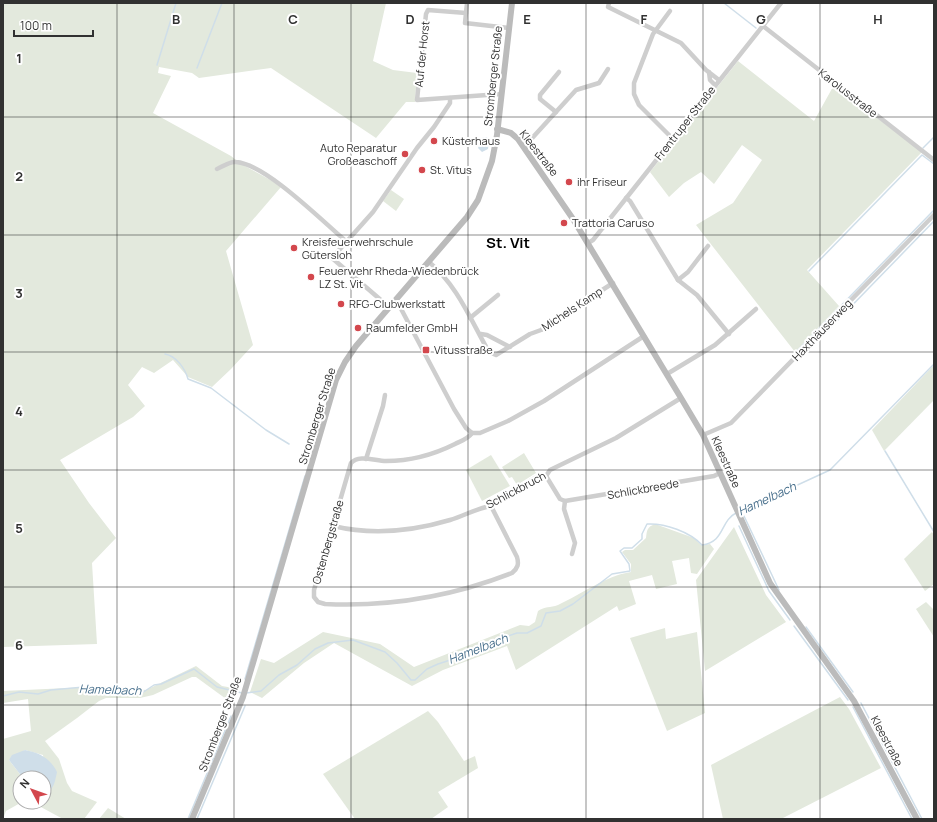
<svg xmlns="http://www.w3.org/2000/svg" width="937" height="822" viewBox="0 0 937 822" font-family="Manrope,sans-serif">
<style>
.green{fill:#e3e9dd}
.water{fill:#cfdee9}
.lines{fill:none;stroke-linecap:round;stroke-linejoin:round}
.stream{stroke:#cfdee9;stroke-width:1.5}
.street{stroke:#cecece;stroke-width:4.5}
.secondary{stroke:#bbb;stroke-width:6}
.grid{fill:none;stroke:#313131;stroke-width:1;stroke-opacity:0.55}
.poi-dot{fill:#d3474d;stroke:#fff;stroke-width:1.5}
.labels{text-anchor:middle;stroke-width:4;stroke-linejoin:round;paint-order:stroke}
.street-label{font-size:11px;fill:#313131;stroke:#fff}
.poi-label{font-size:11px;fill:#313131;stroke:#fff;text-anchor:start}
.water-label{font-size:12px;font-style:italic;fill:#466e8b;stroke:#fff}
.district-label{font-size:15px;font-weight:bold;fill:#000;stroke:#fff}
.grid-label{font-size:13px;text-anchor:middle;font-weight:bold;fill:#313131;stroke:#fff;stroke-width:4;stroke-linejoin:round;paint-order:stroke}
</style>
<rect width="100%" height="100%" fill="#fff"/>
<!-- green -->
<g class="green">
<path d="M3 3H386L373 61 393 70 417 73 415 102H406L376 138 271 68 199 78 192 73 159 67 158 73 171 76 153 113 231 156C246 169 265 175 281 187L226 251 253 345 231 369 212 387 188 377 173 360 154 373 142 367 128 385 145 406 133 417 60 460 89 503 116 538 92 563 97 644 3 647Z"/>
<path d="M738 61 814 121 834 85 922 152 807 270 839 306 795 352 696 225 733 203 762 160 742 145 714 184 701 172 684 183 669 197 650 172Z"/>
<path d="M391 190 404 199 396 211 383 201Z"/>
<path d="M934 365V400L884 451 872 430Z"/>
<path d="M524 453 536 473 517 485 512 477 509 478 502 467Z"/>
<path d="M491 455 510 486 482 501 466 470Z"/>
<path d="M655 524 694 538 701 545 710 544 714 549 697 574 691 573 689 558 672 561 677 584 656 589 652 575 629 581 636 604 619 611 617 606 516 670 507 646 443 670 412 686 334 643 304 663 262 698 250 692 261 659 274 663 323 632 380 644 414 667 520 625 529 626 535 622 538 611C545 606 550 608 558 605 582 594 605 576 631 572V564L622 552 625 550H633L646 538C647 530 647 527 655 524Z"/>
<path d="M734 527 766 595 786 622 705 671 696 580Z"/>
<path d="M932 532 934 535V584L925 591 904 559Z"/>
<path d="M926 602 934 610V637L916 609Z"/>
<path d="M665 628 666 639 697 632 705 713 667 731 630 638Z"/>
<path d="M196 666 222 686 239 689 233 704 196 677H192L153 695 140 698H106L99 701 77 718 45 741 59 759 67 783 72 791 97 802 84 819H63L39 806 36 802H44V794L48 793 43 755 25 750 9 760 23 778H20V802H22L6 811 3 819V739L31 731 28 699 3 703V691L110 686 146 690Z"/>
<path d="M840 697 849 709 881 768 781 819H723L711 765Z"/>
<path d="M428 711 438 722 464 761 475 756 478 768 438 792 448 807 431 819H355L323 774Z"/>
<path d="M108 808 126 819H99Z"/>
</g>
<!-- water -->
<g class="water">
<path d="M483 137H487L489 140 488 149 482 152 478 148Z"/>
<path d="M25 750C40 753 50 758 57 772 55 781 54 791 44 794V778H23L9 760 12 755Z"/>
</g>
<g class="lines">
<!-- stream -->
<g class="stream">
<path d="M724 3 756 28"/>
<path d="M157 65 176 3"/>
<path d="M197 68 222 3"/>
<path d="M923 148 934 137"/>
<path d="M809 271 922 155 934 164"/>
<path d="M798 350 934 210"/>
<path d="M165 354C176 356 185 368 188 379L211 388 266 430 289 444"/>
<path d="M801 358 934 221"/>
<path d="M885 451 934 532"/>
<path d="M739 512 830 470 934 364"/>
<path d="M744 516 779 590"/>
<path d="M739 526 769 591 790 620"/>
<path d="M794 626 848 700"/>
<path d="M806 627 853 692"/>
<path d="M245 679 305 476"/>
<path d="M246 693 261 691 279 675 297 665 315 649 328 643 353 640 385 652 397 663 411 680H415L427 669 438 664 481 650 505 637 517 633H527L541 626 546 613 560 611 573 604 612 574 630 571 629 564 620 551 624 548H632L642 539V534L647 524C665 523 690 532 702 545 725 542 720 521 736 513"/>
<path d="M3 696 19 692 38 694 51 690 84 687 90 691 111 687 142 693 154 685 161 684 194 669 217 687 242 693"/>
<path d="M861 703 922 819"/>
<path d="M853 707 912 819"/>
<path d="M188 819 231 716"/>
<path d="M197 819 245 706"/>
</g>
<!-- street -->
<g class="street">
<path d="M467 3 465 23 509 28"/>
<path d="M609 3 608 7 681 43 706 70 719 80"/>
<path d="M670 11 653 34 634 83V94L639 105 673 139"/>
<path d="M466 13 428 10 426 14 417 100 501 94"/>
<path d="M763 26 934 160"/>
<path d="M709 72 710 80 715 85"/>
<path d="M556 112 540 99V95L559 72"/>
<path d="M524 147 576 90 599 83 608 69"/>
<path d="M217 169C222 167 230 161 236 162 266 164 323 222 347 242"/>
<path d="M626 198 630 201 678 280 697 295 729 334"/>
<path d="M588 243 593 240 781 3"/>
<path d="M429 262C458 286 471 321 489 352L496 355 530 334 541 330 613 283"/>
<path d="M678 280 688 272 708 246"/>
<path d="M394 301 399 305 454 409 466 428 472 433"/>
<path d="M389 307 332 258 373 212 417 148 434 127 450 103V98"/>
<path d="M470 318 498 295"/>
<path d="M481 334 487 335 510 347"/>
<path d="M667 374 715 345 756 309"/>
<path d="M472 433C468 439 461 441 455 444 433 455 410 461 386 461 375 461 359 454 351 463L314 590V597L318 602 325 604C390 607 451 597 512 573 518 568 519 564 517 557L491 506"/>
<path d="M472 433H480L508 421 544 401 644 336"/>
<path d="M703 435 731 423 934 215"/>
<path d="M366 459 383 406 385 395"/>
<path d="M546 476 560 499 565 501 714 476 720 473"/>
<path d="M546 476 550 470 616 438 681 398"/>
<path d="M565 501 564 509 575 543 572 554"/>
<path d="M333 526C371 535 413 531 450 520 464 516 477 508 491 506L497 501 537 477 546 476"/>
</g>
<!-- secondary -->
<g class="secondary">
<path d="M497 129 511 133 518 139 573 219 681 398 703 435 770 583 854 701 917 819"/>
<path d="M192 819 243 697 336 380 345 362 356 346 467 217 478 200 492 161 497 135 512 3"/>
</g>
</g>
<!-- grid -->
<path class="grid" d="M117 3V819M234 3V819M351 3V819M468 3V819M586 3V819M703 3V819M820 3V819M3 117H934M3 235H934M3 352H934M3 470H934M3 587H934M3 705H934"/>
<!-- markers -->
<g class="poi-dot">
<circle cx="434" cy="141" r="4"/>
<circle cx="405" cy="154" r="4"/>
<circle cx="422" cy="170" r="4"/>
<circle cx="569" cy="182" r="4"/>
<circle cx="564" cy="223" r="4"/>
<circle cx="294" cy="248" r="4"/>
<circle cx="311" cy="277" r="4"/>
<circle cx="341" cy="304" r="4"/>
<circle cx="358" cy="328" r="4"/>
<rect x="422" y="346" width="8" height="8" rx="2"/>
</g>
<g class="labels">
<!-- street labels -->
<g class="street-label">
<text transform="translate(422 54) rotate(-84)" y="4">Auf der Horst</text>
<text transform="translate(493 76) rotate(-84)" y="4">Stromberger Straße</text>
<text transform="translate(848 93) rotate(38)" y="4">Karolusstraße</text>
<text transform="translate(685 123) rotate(-52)" y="4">Frentruper Straße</text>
<text transform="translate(539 153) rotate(52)" y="4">Kleestraße</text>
<text transform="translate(572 309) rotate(-33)" y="4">Michels Kamp</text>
<text transform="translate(822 330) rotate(-46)" y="4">Haxthäuserweg</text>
<text transform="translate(317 416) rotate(-73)" y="4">Stromberger Straße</text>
<text transform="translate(726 462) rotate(66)" y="4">Kleestraße</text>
<text transform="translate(643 489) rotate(-10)" y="4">Schlickbreede</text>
<text transform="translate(516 490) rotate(-28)" y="4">Schlickbruch</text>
<text transform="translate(328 542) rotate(-74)" y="4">Ostenbergstraße</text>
<text transform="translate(220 724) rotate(-69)" y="4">Stromberger Straße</text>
<text transform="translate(887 741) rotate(62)" y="4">Kleestraße</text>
</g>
<!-- poi labels -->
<g class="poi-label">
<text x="442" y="145">Küsterhaus</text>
<text x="397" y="152" text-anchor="end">Auto Reparatur<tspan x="397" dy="13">Großeaschoff</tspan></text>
<text x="430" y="174">St. Vitus</text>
<text x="577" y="186">ihr Friseur</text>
<text x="572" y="227">Trattoria Caruso</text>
<text x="302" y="246">Kreisfeuerwehrschule<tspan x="302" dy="13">Gütersloh</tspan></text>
<text x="319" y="275">Feuerwehr Rheda-Wiedenbrück<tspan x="319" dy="13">LZ St. Vit</tspan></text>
<text x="349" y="308">RFG-Clubwerkstatt</text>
<text x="366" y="332">Raumfelder GmbH</text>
<text x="434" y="354">Vitusstraße</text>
</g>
<!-- water labels -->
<g class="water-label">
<text transform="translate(767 499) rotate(-25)" y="4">Hamelbach</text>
<text transform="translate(478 649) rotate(-21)" y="4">Hamelbach</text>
<text transform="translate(110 690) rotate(2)" y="4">Hamelbach</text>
</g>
<!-- district labels -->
<g class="district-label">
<text x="508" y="248">St. Vit</text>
</g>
</g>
<g class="grid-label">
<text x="176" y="24">B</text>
<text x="293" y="24">C</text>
<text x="410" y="24">D</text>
<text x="527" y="24">E</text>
<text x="644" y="24">F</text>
<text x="761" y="24">G</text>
<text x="878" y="24">H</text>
<text x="19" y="63">1</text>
<text x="19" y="181">2</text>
<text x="19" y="298">3</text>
<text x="19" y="416">4</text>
<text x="19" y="533">5</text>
<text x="19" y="650">6</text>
</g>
<!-- border -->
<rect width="937" height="822" fill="none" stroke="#313131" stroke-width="8"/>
<!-- north arrow -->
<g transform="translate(32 790) rotate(311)"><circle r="19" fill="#ffffff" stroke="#adadad"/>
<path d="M0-3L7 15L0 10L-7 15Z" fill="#d3474d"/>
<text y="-6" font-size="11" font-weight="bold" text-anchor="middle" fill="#313131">N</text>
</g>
<!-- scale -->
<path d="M14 30v6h79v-6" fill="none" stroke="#313131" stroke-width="2"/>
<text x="20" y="30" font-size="12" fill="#313131" stroke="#ffffff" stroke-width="3" paint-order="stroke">100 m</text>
</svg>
